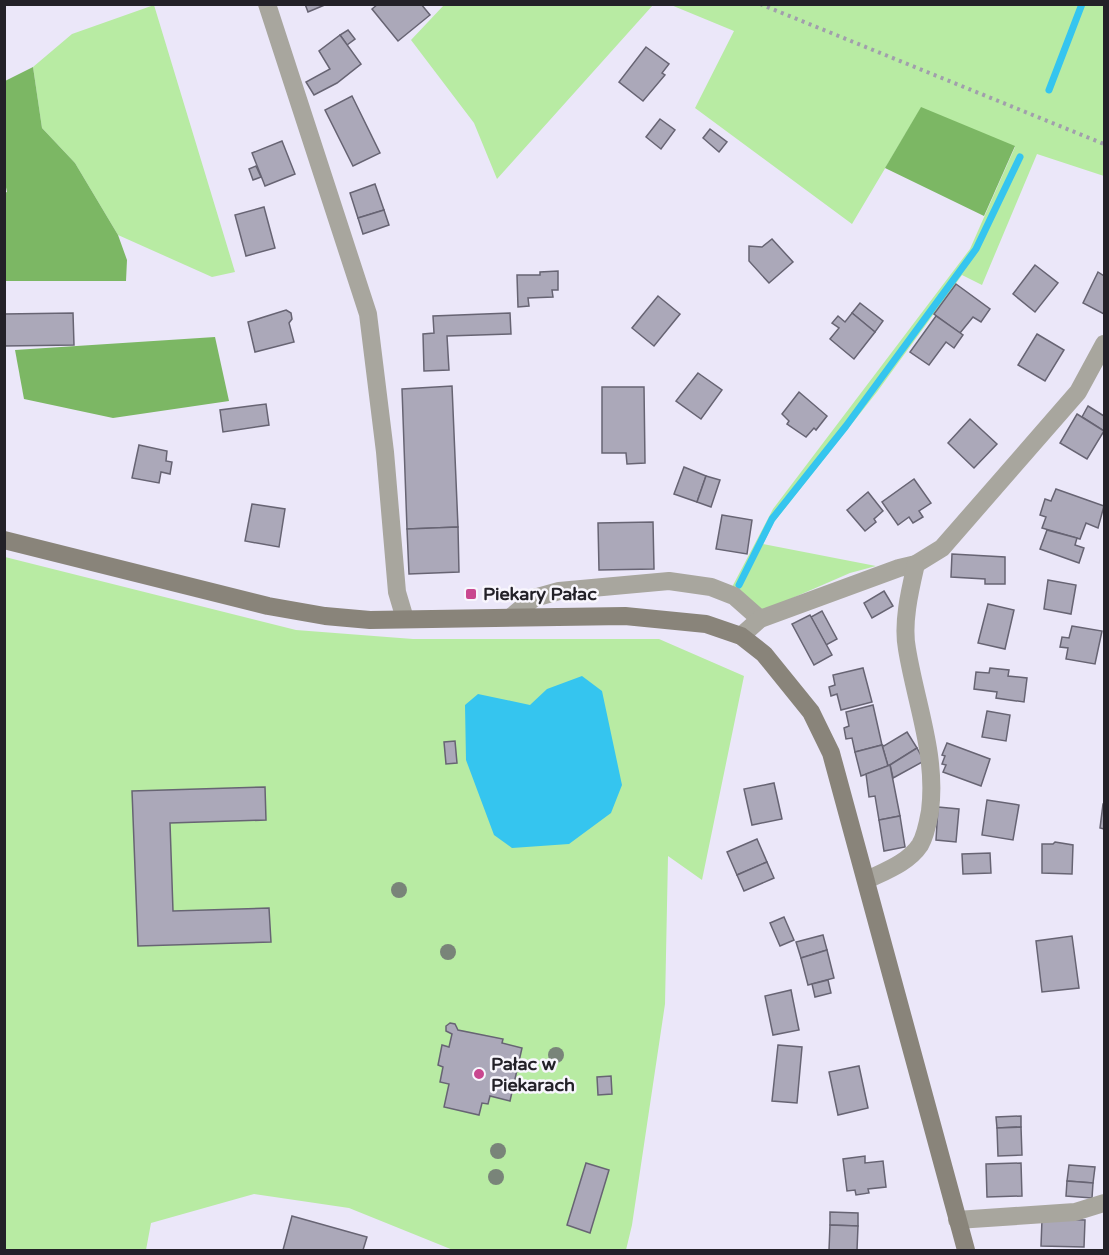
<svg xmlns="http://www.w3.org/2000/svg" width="1109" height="1255" viewBox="0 0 1109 1255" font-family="'Varela Round',sans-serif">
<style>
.green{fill:#b8eba3}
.forest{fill:#7cb764}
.water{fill:#35c5ef}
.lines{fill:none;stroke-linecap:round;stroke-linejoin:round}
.stream{stroke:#35c5ef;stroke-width:7}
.building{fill:#aba8b9;stroke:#676473;stroke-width:1.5}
.path{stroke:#a19eac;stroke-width:4;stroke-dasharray:3 4.5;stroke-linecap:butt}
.street{stroke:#a8a69e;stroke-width:18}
.secondary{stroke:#89847a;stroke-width:18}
.tree{fill:#798479}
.poi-dot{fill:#c9478f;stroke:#f8f6fd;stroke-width:2}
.labels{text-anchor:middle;stroke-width:5;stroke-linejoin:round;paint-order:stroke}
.poi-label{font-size:18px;font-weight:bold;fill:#232128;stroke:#f8f6fd;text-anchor:start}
</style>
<rect width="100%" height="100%" fill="#ebe7f9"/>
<!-- green -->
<g class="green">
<path d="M154 5 235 272 212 277 118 235 75 163 42 128 33 67 72 34Z"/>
<path d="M444 5V4L653 5 497 179 474 123 411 40Z"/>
<path d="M671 5H1104V176L1037 154 982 285 962 275 877 392 774 522 763 544 876 566 850 573 758 613 731 589 773 509 970 249 1015 147 921 108 852 224 695 108 734 31Z"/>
<path d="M5 557 296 630 413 639H659L744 676 702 880 668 856 665 1004 632 1225 626 1250H453L349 1208 254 1194 151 1223 146 1250H5Z"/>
</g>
<!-- forest -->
<g class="forest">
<path d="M33 67 42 128 75 163 118 235 127 260 126 281H5L4 193 7 192 4 178 5 81Z"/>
<path d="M921 107 1015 146 984 216 885 168Z"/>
<path d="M215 337 229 401 113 418 24 399 15 350Z"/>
</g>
<!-- water -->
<path class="water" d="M582 676 602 691 622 785 611 813 569 844 512 848 494 835 466 760 465 705 478 694 530 705 547 689Z"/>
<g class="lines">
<!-- stream -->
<g class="stream">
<path d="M1049 90 1082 4"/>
<path d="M739 585 772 519 846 426 976 249 1020 157"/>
</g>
</g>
<!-- building -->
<g class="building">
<path d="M305 4H327L308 12Z"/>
<path d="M378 4H421L430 15 398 41 372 9Z"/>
<path d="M348 30 355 39 347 45 340 35Z"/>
<path d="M340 35 361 64 337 83 314 95 306 82 330 69 319 51Z"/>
<path d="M646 47 669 64 662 73 665 75 643 101 619 82Z"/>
<path d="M352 96 380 153 353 166 325 110Z"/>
<path d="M660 119 675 130 661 149 646 137Z"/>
<path d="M710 129 727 142 719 152 703 138Z"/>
<path d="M282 141 295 174 265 186 252 153Z"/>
<path d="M256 166 261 177 253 180 249 169Z"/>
<path d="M375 184 384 210 358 218 350 193Z"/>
<path d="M264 207 275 248 246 256 235 215Z"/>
<path d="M384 210 389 225 363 234 358 218Z"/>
<path d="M772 239 793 262 769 283 749 261V246L762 247Z"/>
<path d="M1035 265 1058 283 1035 312 1013 294Z"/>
<path d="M558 271V290H552L553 297 528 298 529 306 518 307 517 275H540V272Z"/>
<path d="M1098 272 1104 276V314L1083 303Z"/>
<path d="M956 284 990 309 981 322 973 317 960 333 934 314Z"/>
<path d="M658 296 680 314 654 346 632 328Z"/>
<path d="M860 303 883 321 875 332 852 313Z"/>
<path d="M286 310 291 313 292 319 289 323 294 342 255 352 248 322Z"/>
<path d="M73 313 74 345 4 346V314Z"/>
<path d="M510 313 511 334 447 336 449 370 424 371 423 334 434 333 433 316Z"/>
<path d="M852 313 875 332 854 359 830 339 839 328 832 323 838 316 845 322Z"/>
<path d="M936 316 963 335 954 348 946 342 929 365 910 352Z"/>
<path d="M1037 334 1064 350 1045 381 1018 365Z"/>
<path d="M698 373 722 390 701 419 676 401Z"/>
<path d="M452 386 458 527 407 529 402 389Z"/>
<path d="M602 387H644L645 463 627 464 626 453H602Z"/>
<path d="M799 392 827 416 816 430 814 428 806 437 787 424 789 421 782 414Z"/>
<path d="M266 404 269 425 223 432 220 410Z"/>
<path d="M1088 406 1104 416V431L1082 417Z"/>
<path d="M1077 414 1104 431 1087 459 1060 443Z"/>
<path d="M970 419 997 444 974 468 948 443Z"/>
<path d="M139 445 167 451 166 461 172 462 170 474 161 472 159 483 132 478Z"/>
<path d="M684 467 706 476 697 502 674 494Z"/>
<path d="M706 476 720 480 711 507 697 502Z"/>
<path d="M914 479 931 503 919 511 923 517 913 523 909 517 898 525 882 502Z"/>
<path d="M1056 489 1104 506 1098 528 1086 523 1080 539 1042 528 1046 517 1040 515 1045 499 1051 501Z"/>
<path d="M868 492 883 511 874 519 876 522 865 531 847 510Z"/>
<path d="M252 504 285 509 279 547 245 541Z"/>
<path d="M722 515 752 520 747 554 716 549Z"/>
<path d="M653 522 654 569 599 570 598 523Z"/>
<path d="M458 527 459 572 409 574 407 529Z"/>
<path d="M1047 530 1077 538 1075 545 1084 548 1079 563 1040 549Z"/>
<path d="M952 554 1005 557V584H985V579L951 577Z"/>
<path d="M1048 580 1076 585 1071 614 1044 609Z"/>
<path d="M884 591 893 606 872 618 864 603Z"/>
<path d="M988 604 1014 610 1005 649 978 643Z"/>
<path d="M822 611 837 639 826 645 811 617Z"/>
<path d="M810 615 832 655 814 665 792 624Z"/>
<path d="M1072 626 1102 631 1095 664 1066 659 1068 648 1060 647 1062 637 1069 638Z"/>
<path d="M863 668 872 702 841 710 837 694 831 696 829 687 835 685 833 675Z"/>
<path d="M990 668 1009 670 1008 676 1027 678 1024 702 996 698 997 692 974 689 976 672 989 673Z"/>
<path d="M873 705 882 745 855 752 852 738 846 739 844 728 849 726 846 712Z"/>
<path d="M987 711 1010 715 1006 741 982 737Z"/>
<path d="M907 732 917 748 888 766 882 745 884 746Z"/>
<path d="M455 741 457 763 446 764 444 742Z"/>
<path d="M947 743 990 759 981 786 943 772 946 765 942 764 945 756 942 755Z"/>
<path d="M882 745 888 766 861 776 855 752Z"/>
<path d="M917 748 924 761 893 778 890 765Z"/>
<path d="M890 765 900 816 879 820 875 796 869 797 866 774Z"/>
<path d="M774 783 782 819 752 825 744 789Z"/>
<path d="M265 787 266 820 170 823 173 911 269 908 271 942 138 946 132 791Z"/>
<path d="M987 800 1019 805 1013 840 982 835Z"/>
<path d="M1103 804H1104V829L1100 828Z"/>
<path d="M938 807 959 809 956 842 936 840Z"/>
<path d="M900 816 905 847 884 851 879 820Z"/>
<path d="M757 839 767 862 737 875 727 852Z"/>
<path d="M1055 842 1073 845 1072 874 1042 873V844H1053Z"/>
<path d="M990 853 991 873 963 874 962 854Z"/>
<path d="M767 862 774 878 744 891 737 875Z"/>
<path d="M784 917 794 940 780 946 770 923Z"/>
<path d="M823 935 827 950 801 958 796 942Z"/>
<path d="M1072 936 1079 988 1042 992 1036 941Z"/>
<path d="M827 950 834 978 808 985 801 958Z"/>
<path d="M828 980 831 993 815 997 812 984Z"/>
<path d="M791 990 799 1030 773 1035 765 996Z"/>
<path d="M450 1023 455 1024 458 1030 503 1039 502 1043 522 1048 510 1101 490 1096 488 1104 482 1103 479 1115 444 1107 449 1084 440 1082 443 1067 438 1065 442 1045 449 1047 452 1034 446 1031V1026Z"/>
<path d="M778 1045 802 1047 797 1103 772 1101Z"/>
<path d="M859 1066 868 1108 838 1115 829 1072Z"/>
<path d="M611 1076 612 1094 598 1095 597 1077Z"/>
<path d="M1021 1116V1127L997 1128 996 1117Z"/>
<path d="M1021 1127 1022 1155 998 1156 997 1128Z"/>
<path d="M865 1156V1163L883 1161 886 1187 868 1189 869 1193 856 1195 855 1190 847 1191 843 1159Z"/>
<path d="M586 1163 609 1170 590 1233 567 1225Z"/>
<path d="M1021 1163 1022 1196 987 1197 986 1164Z"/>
<path d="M1069 1165 1095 1167 1093 1183 1067 1181Z"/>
<path d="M1067 1181 1093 1183 1092 1198 1066 1196Z"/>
<path d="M830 1212 858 1213V1226L830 1225Z"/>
<path d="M292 1216 367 1237 363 1250H283Z"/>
<path d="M1042 1219 1085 1220 1084 1247 1041 1246Z"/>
<path d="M830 1225 858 1226 857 1250H829Z"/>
</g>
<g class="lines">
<!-- path -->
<path class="path" d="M760 4 1104 144"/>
<!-- street -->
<g class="street">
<path d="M267 4 368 314 385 452 397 592 405 619"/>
<path d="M511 617 534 598 559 591 669 581 711 587 734 596 760 619"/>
<path d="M741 636 760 619 899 568 916 564 942 548 1078 392 1104 344"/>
<path d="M867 880C885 871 908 863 920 845 926 835 928 822 930 811 937 755 916 704 907 649 902 623 910 590 916 564"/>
<path d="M957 1220 1075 1212 1104 1203"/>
</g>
<!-- secondary -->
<path class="secondary" d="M4 540 268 606 325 616 370 620 625 616 706 624 741 636 764 654 811 712 831 753 966 1250"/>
</g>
<!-- trees -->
<g class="tree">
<circle cx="399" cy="890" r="8"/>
<circle cx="448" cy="952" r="8"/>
<circle cx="556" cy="1055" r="8"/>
<circle cx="498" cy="1151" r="8"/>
<circle cx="496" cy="1177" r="8"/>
</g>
<!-- markers -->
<g class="poi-dot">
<rect x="465" y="588" width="12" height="12" rx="3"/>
<circle cx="479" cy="1074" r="6"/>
</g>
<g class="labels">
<!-- poi labels -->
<g class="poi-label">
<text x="483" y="600">Piekary Pałac</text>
<text x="491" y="1070">Pałac w<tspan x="491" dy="21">Piekarach</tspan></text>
</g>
</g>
<!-- border -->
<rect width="1109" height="1255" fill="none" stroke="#232128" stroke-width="12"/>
</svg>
